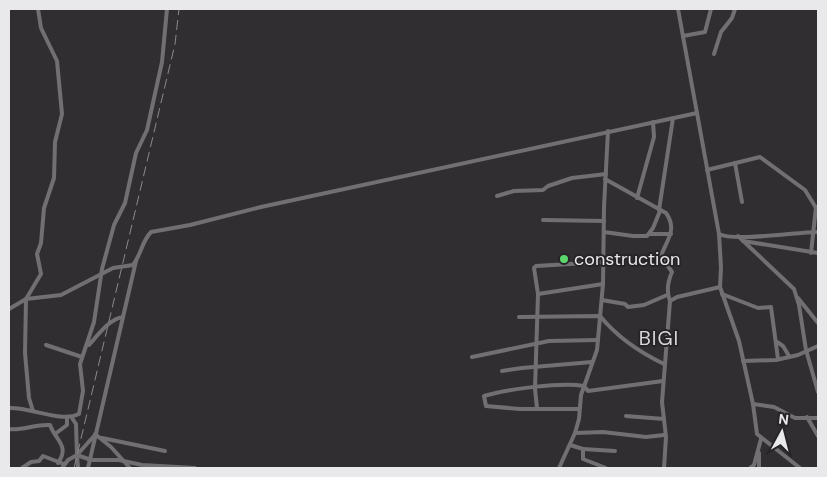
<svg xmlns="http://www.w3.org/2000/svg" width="827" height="477" viewBox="0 0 827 477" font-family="'DM Sans',sans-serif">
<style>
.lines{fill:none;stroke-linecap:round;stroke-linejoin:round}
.street{stroke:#726f73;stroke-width:4}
.rail{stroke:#8b898b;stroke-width:1;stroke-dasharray:10 5;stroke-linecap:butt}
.poi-dot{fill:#5cd56d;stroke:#272427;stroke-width:2}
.labels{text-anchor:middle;stroke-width:4;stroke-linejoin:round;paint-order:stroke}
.poi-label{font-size:18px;fill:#e9e8ea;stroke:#272427;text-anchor:start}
.quarter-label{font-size:20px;letter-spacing:1px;fill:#dad7db;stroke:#272427}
</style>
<rect width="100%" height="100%" fill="#312e31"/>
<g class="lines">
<!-- street -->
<g class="street">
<path d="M683 36 705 32 711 9"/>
<path d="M714 54 721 32 732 18 735 9"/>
<path d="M697 113 719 234 721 267 720 287 739 341 753 404 757 434 800 468"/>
<path d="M735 163 742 202"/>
<path d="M707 170 760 157 805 190 818 211"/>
<path d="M605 179 666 213C678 230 666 241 661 256L672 272C668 281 666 291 670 301L662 402 666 437 664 468"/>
<path d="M497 196 514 191 543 190 548 186 572 178 606 174"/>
<path d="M637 198 654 137 653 122"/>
<path d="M659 210 673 118"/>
<path d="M543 220 604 221"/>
<path d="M604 232 633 236H647L653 228 660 211"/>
<path d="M650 234H671"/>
<path d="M719 234C734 242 797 232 818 232"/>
<path d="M738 236 794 289 799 305 806 350 818 392"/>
<path d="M743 241 818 253"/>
<path d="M811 253 816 207"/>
<path d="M603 284 538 294 534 268 536 266 604 262"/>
<path d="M722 294 758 308 771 307 778 359"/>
<path d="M798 298 818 323"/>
<path d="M602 300 625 304 628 307 644 305 667 295"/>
<path d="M670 301 677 297 720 287"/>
<path d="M9 309 26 299 61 295 113 268 133 265C141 255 142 241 151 232L190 225 261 207 697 113 678 9"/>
<path d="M519 317 600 316C618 338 639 352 664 364"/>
<path d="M777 342 783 346 789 356"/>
<path d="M46 345 82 357"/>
<path d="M89 345C98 335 109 319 123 317"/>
<path d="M472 357 549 341 598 340"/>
<path d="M743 361 776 360 798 355 818 346"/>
<path d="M502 371 522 368 592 362"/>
<path d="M753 404 774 407 795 418H818"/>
<path d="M9 408C31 407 60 423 79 414L83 391 80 364 94 322 102 269 114 225 125 203 136 153 147 130 162 62 167 9"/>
<path d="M537 408 535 389 538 294"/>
<path d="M579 409H520L486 406 484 396C507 389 561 382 584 386L588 391 663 381"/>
<path d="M33 411 29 398 25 353 26 299 41 274 37 254 41 243 44 208 54 178 55 142 62 114 57 61 41 28 38 9"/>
<path d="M626 416 664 419"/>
<path d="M807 417 818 436"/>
<path d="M72 418 76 424 77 455 94 436"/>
<path d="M9 429C22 431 35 424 50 425 56 441 70 446 58 463"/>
<path d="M575 433 603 432 646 437 664 435"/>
<path d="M55 434 67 425V418"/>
<path d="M95 434 111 447 130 468"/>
<path d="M102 438 165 451"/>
<path d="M570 445 583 449V459L606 468"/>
<path d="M583 449 615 451"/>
<path d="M77 455 91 460H119L142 465 195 468"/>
<path d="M22 468 31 462 39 461 43 456 64 464"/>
<path d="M62 468 68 460 77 455 78 468"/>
<path d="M88 468 136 261"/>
<path d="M559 468 575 433 579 419 581 395 597 350 603 284 604 207 608 131"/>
<path d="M750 468 754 465 761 439"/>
<path d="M759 468V453"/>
</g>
<!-- rail -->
<path class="rail" d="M74 468 175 44 179 9"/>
</g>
<!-- markers -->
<circle class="poi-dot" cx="564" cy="259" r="5"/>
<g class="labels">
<!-- poi labels -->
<g class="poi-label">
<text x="574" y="265">construction</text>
</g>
<!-- quarter labels -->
<g class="quarter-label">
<text x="659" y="345">BIGI</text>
</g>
</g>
<!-- border -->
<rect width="827" height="477" fill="none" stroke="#e9e8ea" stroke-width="20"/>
<!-- north arrow -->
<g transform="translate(782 432) rotate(7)" stroke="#272427" stroke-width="4" paint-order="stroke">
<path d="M0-4L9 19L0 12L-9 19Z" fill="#e9e8ea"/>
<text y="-8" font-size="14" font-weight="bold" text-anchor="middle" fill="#e9e8ea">N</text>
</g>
</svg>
